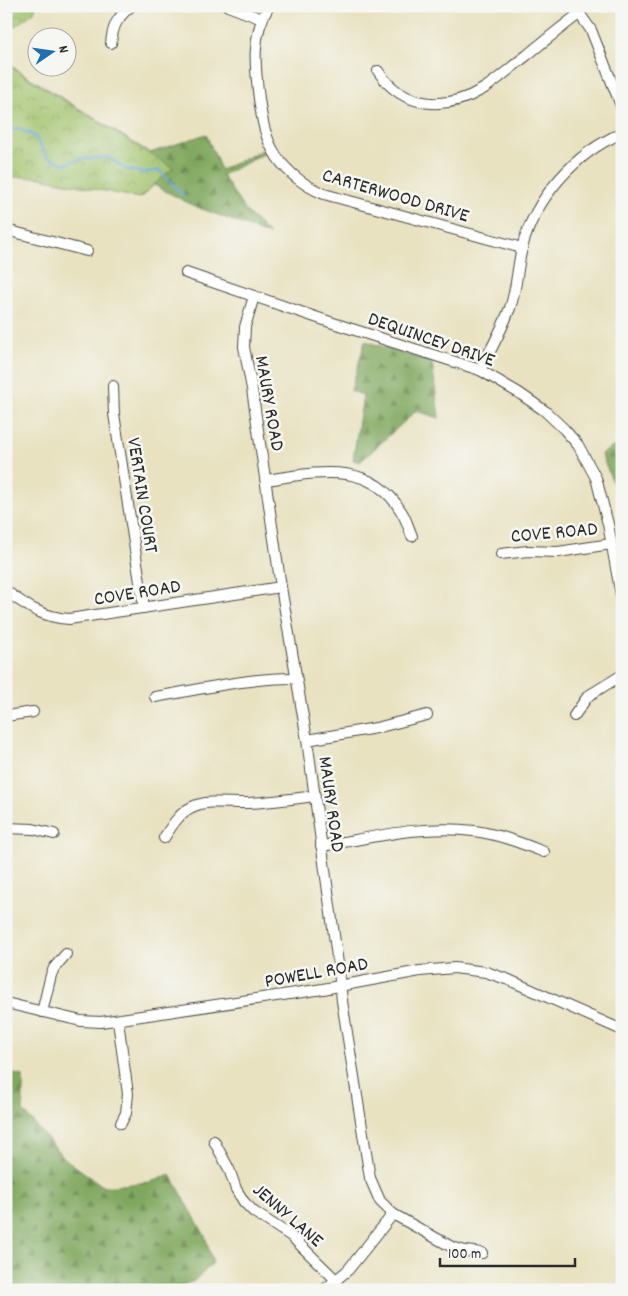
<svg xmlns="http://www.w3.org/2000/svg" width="628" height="1296" viewBox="0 0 628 1296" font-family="Dekko,sans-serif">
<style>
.forest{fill:url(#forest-firs);stroke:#566944}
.park{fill:url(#park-crowns);stroke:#66764a}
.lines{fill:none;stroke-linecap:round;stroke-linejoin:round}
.stream{stroke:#62a5d6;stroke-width:2.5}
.street-casing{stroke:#474642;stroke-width:12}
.street{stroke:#fff;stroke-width:10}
.labels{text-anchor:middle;stroke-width:5;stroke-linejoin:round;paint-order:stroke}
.street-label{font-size:20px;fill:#2b2b2b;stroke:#f6f6f2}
</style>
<defs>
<pattern id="forest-firs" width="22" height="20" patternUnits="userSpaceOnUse" patternTransform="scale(1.25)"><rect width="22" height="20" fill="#80a75e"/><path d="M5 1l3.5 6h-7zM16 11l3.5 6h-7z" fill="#69884e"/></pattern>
<pattern id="park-crowns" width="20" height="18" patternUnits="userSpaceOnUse" patternTransform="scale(1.25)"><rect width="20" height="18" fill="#a0c16a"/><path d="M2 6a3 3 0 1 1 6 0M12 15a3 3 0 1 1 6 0" fill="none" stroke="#839d57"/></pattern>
</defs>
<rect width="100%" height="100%" fill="#f6f6f2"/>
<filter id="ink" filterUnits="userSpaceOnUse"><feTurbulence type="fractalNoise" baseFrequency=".02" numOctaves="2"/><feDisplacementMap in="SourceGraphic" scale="10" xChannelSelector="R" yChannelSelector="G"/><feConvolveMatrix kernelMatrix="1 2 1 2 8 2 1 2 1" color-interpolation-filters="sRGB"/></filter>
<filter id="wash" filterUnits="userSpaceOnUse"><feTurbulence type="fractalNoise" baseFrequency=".0096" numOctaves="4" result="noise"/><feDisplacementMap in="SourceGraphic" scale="20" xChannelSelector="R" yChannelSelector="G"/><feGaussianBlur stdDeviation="1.12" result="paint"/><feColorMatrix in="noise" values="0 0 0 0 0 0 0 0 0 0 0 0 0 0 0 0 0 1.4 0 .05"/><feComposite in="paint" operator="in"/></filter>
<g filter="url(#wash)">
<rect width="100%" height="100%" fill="#e8e2c1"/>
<!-- forest -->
<g class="forest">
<path d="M6 63 150 153 206 134 221 170 262 150 264 154 222 175 244 209 270 235 192 205 154 185 140 198 37 176 6 177Z"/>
<path d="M365 341 432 362 439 418 416 411 360 462 353 460 363 395 351 391Z"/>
<path d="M622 442V494L617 492 601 454Z"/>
<path d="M6 1072 23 1076V1111L64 1158 104 1187 150 1182 171 1175 205 1236 213 1263 194 1281 169 1290H6Z"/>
</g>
<!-- park -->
<g class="park">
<path d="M6 6H36L34 12 6 33Z"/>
<path d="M6 64 173 168 139 198 36 177H6Z"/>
</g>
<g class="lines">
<!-- stream -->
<path class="stream" d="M6 130 20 129 35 136 46 156 64 164 81 159 108 157 125 169 142 173 159 170 183 195"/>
</g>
</g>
<g filter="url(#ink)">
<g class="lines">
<!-- street casing -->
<g class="street-casing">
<g id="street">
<path d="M228 6 262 19"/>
<path d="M269 6C251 35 255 67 259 99 262 120 265 139 277 157 289 174 305 186 324 194L522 248"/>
<path d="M574 6 591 30 622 108"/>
<path d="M111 43C113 25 117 18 131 6"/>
<path d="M378 71C403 109 446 111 483 89 498 80 512 66 526 56 544 41 562 27 580 13"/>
<path d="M6 230 87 251"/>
<path d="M186 273 330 322 480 370 519 393 545 411 564 429 578 445 596 478 608 524 622 601"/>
<path d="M254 296 245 327 244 347 252 389 281 587 307 740 339 971 342 1001 370 1178 380 1201 393 1214 452 1247 465 1251 482 1253"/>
<path d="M480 370C491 350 502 329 510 308 517 288 517 268 522 248 535 198 575 153 622 133"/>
<path d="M113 386 114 414 144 608"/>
<path d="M266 480C315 473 370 459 401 511 406 518 408 527 412 536"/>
<path d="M501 554 528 551 558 552 611 544"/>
<path d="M6 591C28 607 42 617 69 619L281 587"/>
<path d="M155 697C201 689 248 678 295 678"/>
<path d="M6 716 33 712"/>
<path d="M574 716 588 696 622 675"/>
<path d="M307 740 376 728 427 715"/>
<path d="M6 828 33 829 54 834"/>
<path d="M164 838C171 827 179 813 192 807 209 799 230 804 249 803 270 802 292 799 314 796"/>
<path d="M321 846C371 838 423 824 474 831 498 834 521 843 544 852"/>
<path d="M6 1003 81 1021 101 1022 323 989 420 971 454 968 486 972 509 980 622 1030"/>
<path d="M42 1012 51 975 54 968 66 954"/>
<path d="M118 1021 128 1094 126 1113 121 1123"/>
<path d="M214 1141 229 1169 236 1189 244 1202 254 1212 291 1236 337 1281"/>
<path d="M324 1290 348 1270 393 1214"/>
</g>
</g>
<!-- street -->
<use href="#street" class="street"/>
</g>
</g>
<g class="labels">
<!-- street labels -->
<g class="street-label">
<text transform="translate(396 194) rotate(16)" y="7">CARTERWOOD DRIVE</text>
<text transform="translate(432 338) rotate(19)" y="7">DEQUINCEY DRIVE</text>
<text transform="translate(271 403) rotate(80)" y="7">MAURY ROAD</text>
<text transform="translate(144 495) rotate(81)" y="7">VERTAIN COURT</text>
<text transform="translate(554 531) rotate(-5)" y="7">COVE ROAD</text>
<text transform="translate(137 591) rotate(-9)" y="7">COVE ROAD</text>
<text transform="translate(333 804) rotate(82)" y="7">MAURY ROAD</text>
<text transform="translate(316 971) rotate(-10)" y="7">POWELL ROAD</text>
<text transform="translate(289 1214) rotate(41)" y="7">JENNY LANE</text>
</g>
</g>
<!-- margin -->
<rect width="628" height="1296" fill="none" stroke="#f6f6f2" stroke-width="25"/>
<!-- north arrow -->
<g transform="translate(52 52) rotate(77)"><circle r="24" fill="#f6f6f2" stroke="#a5a5a2"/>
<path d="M0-4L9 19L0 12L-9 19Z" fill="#1f6fb2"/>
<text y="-8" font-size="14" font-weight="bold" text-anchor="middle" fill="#2b2b2b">N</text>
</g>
<!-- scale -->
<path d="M440 1258v8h135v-8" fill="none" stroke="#2b2b2b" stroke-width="2.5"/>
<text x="448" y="1258" font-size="15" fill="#2b2b2b" stroke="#f6f6f2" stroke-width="4" paint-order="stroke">100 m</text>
</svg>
